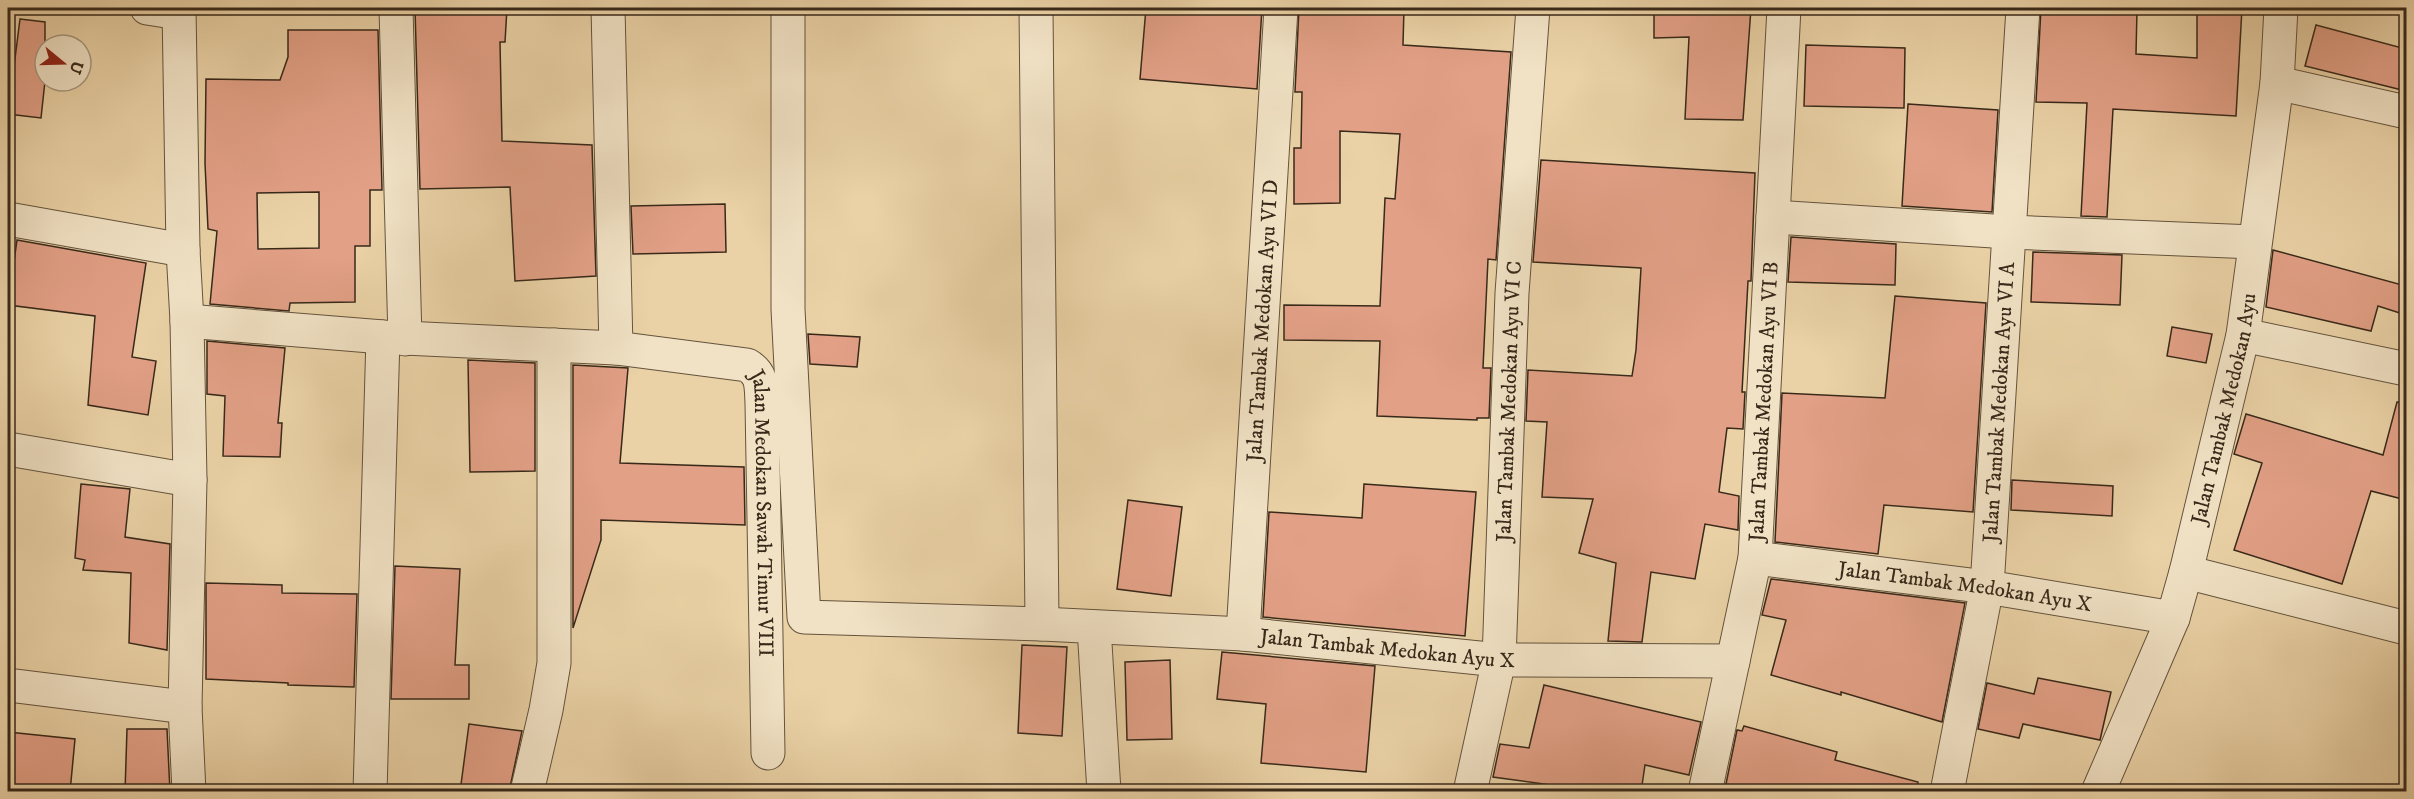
<svg xmlns="http://www.w3.org/2000/svg" width="2414" height="799" viewBox="0 0 2414 799" font-family="'IM FELL DW Pica',serif">
<style>
.building{fill:#e2a086;stroke:#38291a;stroke-width:1.5;fill-rule:evenodd}
.lines{fill:none;stroke-linecap:round;stroke-linejoin:round}
.minor-casing{stroke:#64533d;stroke-width:35}
.minor{stroke:#f1e2c5;stroke-width:33}
.labels{text-anchor:middle;stroke-width:4.5;stroke-linejoin:round;paint-order:stroke}
.street-label{font-size:21px;fill:#38291a;stroke:#f1e2c5}
</style>
<rect width="100%" height="100%" fill="#ead2a6"/>
<filter id="stains"><feTurbulence type="fractalNoise" baseFrequency=".00333" numOctaves="4"/><feColorMatrix values="0 0 0 0 .2 0 0 0 0 .09 0 0 0 0 .02 0 0 0 .5 -.17"/></filter>
<radialGradient id="worn" r=".72"><stop offset=".6" stop-color="#630" stop-opacity="0"/><stop offset="1" stop-color="#630" stop-opacity=".3"/></radialGradient>
<!-- building -->
<g class="building">
<path d="M415 8H507L505 42H500L502 141 592 145 596 276 515 281 510 187 420 189Z"/>
<path d="M1146 8H1262L1257 89 1140 79Z"/>
<path d="M1299 8H1404L1403 45 1511 52 1496 260 1488 259 1483 368H1491L1489 418H1477V420L1377 416 1380 341 1284 340V305L1380 306 1385 198 1395 199 1400 134 1340 131V203L1294 204V148H1301L1302 92H1295Z"/>
<path d="M1654 8H1751L1743 120 1685 119 1689 37 1654 38Z"/>
<path d="M2041 8 2137 10 2136 54 2197 58V8H2242L2236 116 2113 109 2107 217 2081 216 2087 103 2036 102Z"/>
<path d="M20 19 45 22V81L41 118 8 114Z"/>
<path d="M2316 25 2406 49V91L2305 66Z"/>
<path d="M288 30H378L382 190H370V246H355V302L290 303 289 311 210 304 217 231 208 229 205 163 206 79 280 80 288 57ZM319 192V248L258 249 257 193Z"/>
<path d="M1806 45 1905 48 1904 108 1804 106Z"/>
<path d="M1908 104 1998 110 1992 212 1902 206Z"/>
<path d="M1541 160 1755 173 1751 281H1748L1742 392H1745L1743 429 1727 428 1719 492 1739 496 1738 530 1705 524 1695 579 1651 572 1642 642 1608 641 1616 563 1579 553 1593 499 1542 497 1547 422 1526 421 1528 370 1632 376 1636 350 1641 268 1533 262Z"/>
<path d="M725 204 726 252 633 254 631 206Z"/>
<path d="M1791 237 1896 244 1895 285 1788 282Z"/>
<path d="M17 240 146 263 132 357 156 361 148 415 88 405 95 316 8 305Z"/>
<path d="M2273 250 2406 286V315L2378 306 2371 331 2266 307Z"/>
<path d="M2033 252 2122 255 2120 305 2031 302Z"/>
<path d="M1895 296 1986 303 1973 512 1884 505 1878 554 1775 542 1782 393 1885 398Z"/>
<path d="M2172 327 2212 334 2206 363 2167 356Z"/>
<path d="M808 334 860 337 857 367 810 364Z"/>
<path d="M207 341 285 348 278 423H282L280 457 223 456 225 396 207 394Z"/>
<path d="M468 360 535 363V471L470 472Z"/>
<path d="M573 365 628 368 620 463 744 467 745 525 601 520V540L573 628Z"/>
<path d="M2397 402 2406 403V500L2371 491 2342 584 2234 550 2262 463 2234 454 2246 414 2383 455Z"/>
<path d="M2012 480 2113 486 2112 516 2011 510Z"/>
<path d="M81 484 130 489 125 537 170 544 167 650 129 643 131 573 83 570 85 560 75 558Z"/>
<path d="M1364 484 1476 492 1465 636 1263 617 1269 512 1362 518Z"/>
<path d="M1128 500 1182 507 1171 596 1117 589Z"/>
<path d="M395 566 460 569 455 665H469V699H391Z"/>
<path d="M1771 579 1965 603 1942 722 1841 692V695L1771 675 1786 620 1762 615Z"/>
<path d="M206 583 282 585V593L357 594 354 687 288 685V683L206 679Z"/>
<path d="M1022 645 1067 647 1062 736 1018 733Z"/>
<path d="M1222 652 1375 666 1366 772 1261 763 1266 704 1217 699Z"/>
<path d="M1170 660 1172 739 1127 740 1125 662Z"/>
<path d="M2038 678 2111 692 2100 740 2023 724 2019 738 1978 729 1987 683 2034 694Z"/>
<path d="M1544 685 1701 722 1689 775 1645 765 1641 792H1601L1493 777 1500 744 1529 748Z"/>
<path d="M469 724 522 731 509 792H460Z"/>
<path d="M1744 726 1837 752 1835 760 1918 782 1917 792H1741L1742 787 1726 784 1737 730 1742 731Z"/>
<path d="M127 729H167L170 792H125Z"/>
<path d="M8 732 75 739 70 792H20V789H8Z"/>
</g>
<g class="lines">
<!-- minor casing -->
<g class="minor-casing">
<g id="minor">
<path d="M147 8 179 13"/>
<path d="M179 8 183 250 187 321 190 480"/>
<path d="M396 8 405 339"/>
<path d="M608 8 616 348"/>
<path id="s1" d="M788 8V309L804 617 1042 624 1243 634 1499 660 1733 661"/>
<path d="M1036 8 1042 624"/>
<path d="M2277 83 2406 112"/>
<path d="M1773 217 2009 232 2254 242"/>
<path d="M8 219 183 250"/>
<path id="s2" d="M187 321 383 337 616 348 747 365C763 374 761 387 762 403L768 753"/>
<path d="M2243 335 2406 369"/>
<path d="M8 449 190 480 185 707"/>
<path id="s3" d="M1755 558 1987 587 2173 618"/>
<path d="M2186 572 2406 628"/>
<path d="M1094 627 1104 792"/>
<path id="s4" d="M1243 634 1281 8"/>
<path d="M8 685 185 707 189 792"/>
<path d="M370 792 383 337"/>
<path d="M527 792 546 710 554 663V345"/>
<path id="s5" d="M1470 792 1499 660 1512 293 1533 8"/>
<path id="s6" d="M1705 792 1755 558 1784 8"/>
<path id="s7" d="M1947 792 1987 587 2023 8"/>
<path id="s8" d="M2098 792 2173 618 2186 572 2243 335 2277 83 2281 8"/>
</g>
</g>
<!-- minor -->
<use href="#minor" class="minor"/>
</g>
<g class="labels">
<!-- street labels -->
<g class="street-label">
<text dy="7" stroke="none"><textPath href="#s4" startOffset="314">Jalan Tambak Medokan Ayu VI D</textPath></text>
<text dy="7" stroke="none"><textPath href="#s5" startOffset="394">Jalan Tambak Medokan Ayu VI C</textPath></text>
<text dy="7" stroke="none"><textPath href="#s7" startOffset="394">Jalan Tambak Medokan Ayu VI A</textPath></text>
<text dy="7" stroke="none"><textPath href="#s6" startOffset="396">Jalan Tambak Medokan Ayu VI B</textPath></text>
<text dy="7" stroke="none"><textPath href="#s8" startOffset="405">Jalan Tambak Medokan Ayu</textPath></text>
<text dy="7" stroke="none"><textPath href="#s2" startOffset="716">Jalan Medokan Sawah Timur VIII</textPath></text>
<text dy="7" stroke="none"><textPath href="#s3" startOffset="212">Jalan Tambak Medokan Ayu X</textPath></text>
<text dy="7" stroke="none"><textPath href="#s1" startOffset="1194">Jalan Tambak Medokan Ayu X</textPath></text>
</g>
</g>
<!-- margin -->
<rect width="2414" height="799" fill="none" stroke="#ead2a6" stroke-width="30"/>
<rect x="9" y="9" width="2396" height="781" fill="none" stroke="#38291a" stroke-width="3"/>
<rect x="15" y="15" width="2384" height="769" fill="none" stroke="#38291a" stroke-width="1.5"/>
<!-- north arrow -->
<g transform="translate(63 63) rotate(109)"><circle r="28" fill="#f1e2c5" stroke="#a79881" stroke-width="1.5"/>
<path d="M0-4.5L10 22L0 15L-10 22Z" fill="#8f2418"/>
<text y="-9" font-size="16" font-weight="bold" text-anchor="middle" fill="#38291a">U</text>
</g>
<rect width="100%" height="100%" filter="url(#stains)"/>
<rect width="100%" height="100%" fill="url(#worn)"/>
</svg>
